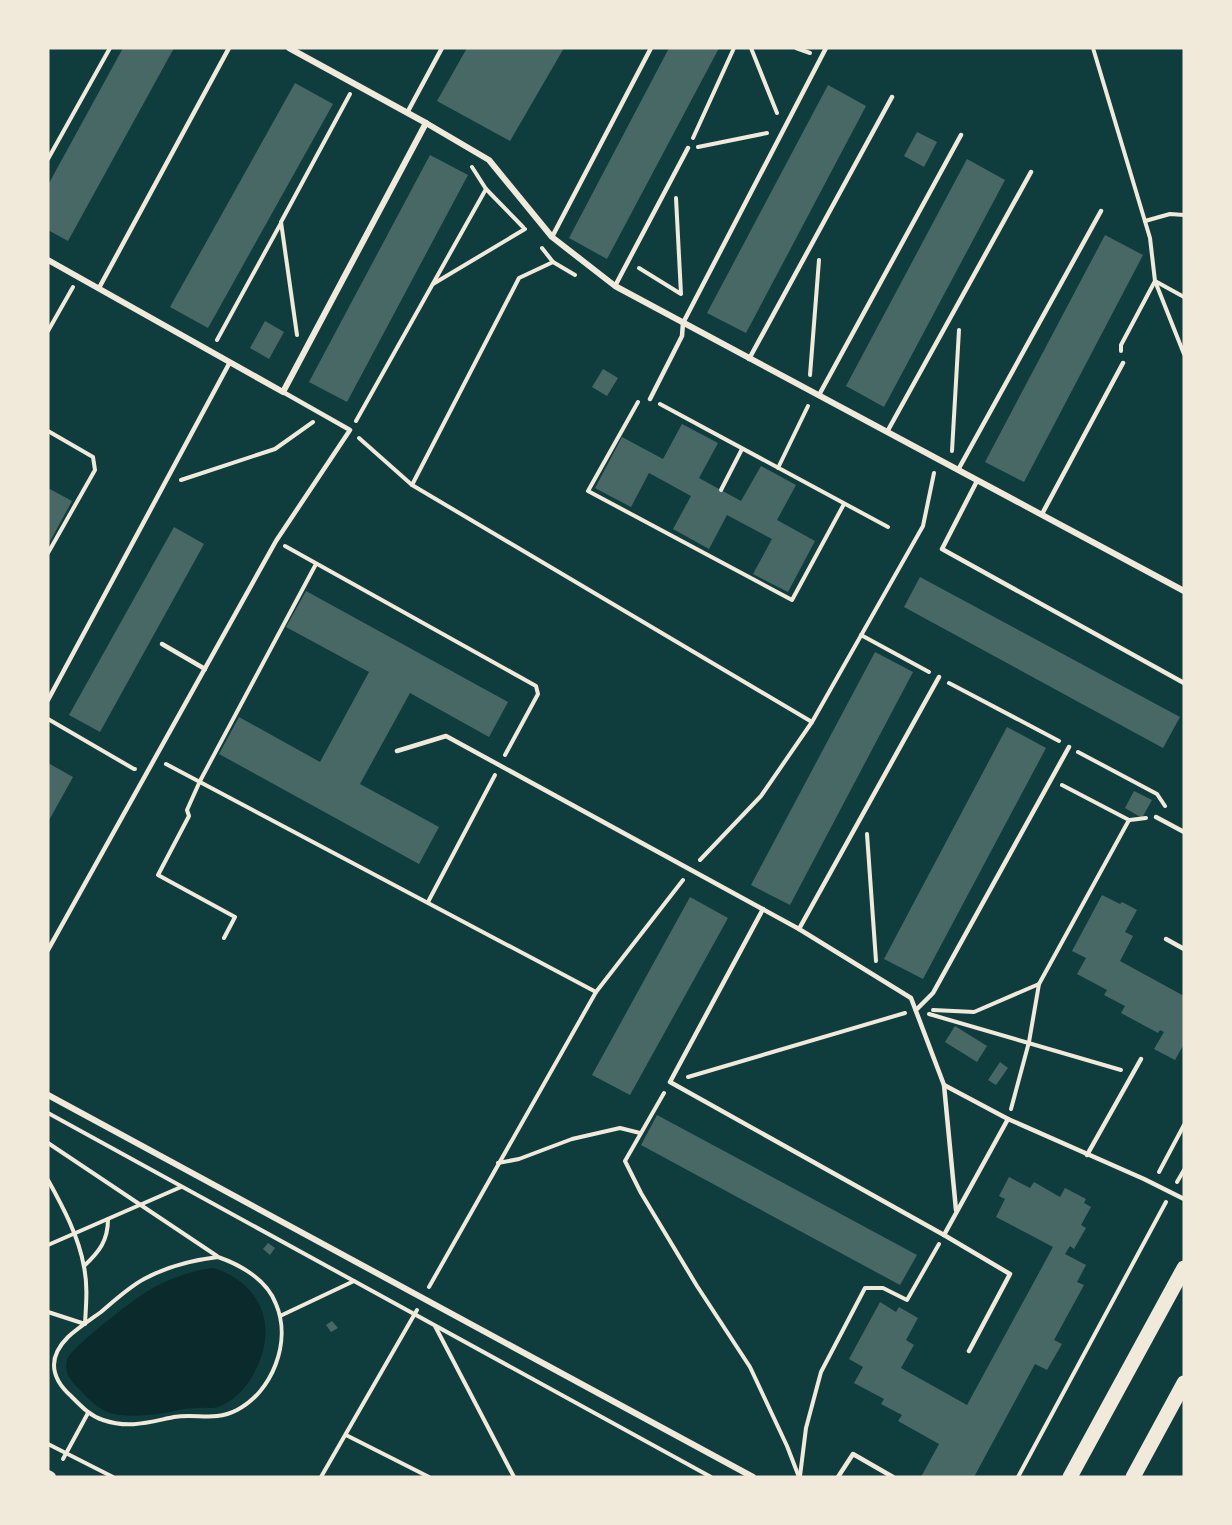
<svg xmlns="http://www.w3.org/2000/svg" width="1232" height="1525" viewBox="0 0 1232 1525" font-family="Lato,sans-serif">
<style>
.water{fill:#0a2a2b}
.building{fill:#486865}
.lines{fill:none;stroke-linecap:round;stroke-linejoin:round}
.path{stroke:#f1e9da;stroke-width:4}
.service{stroke:#f1e9da;stroke-width:4.5}
.minor{stroke:#f1e9da;stroke-width:6}
.secondary{stroke:#f1e9da;stroke-width:12}
.primary{stroke:#f1e9da;stroke-width:15}
</style>
<rect width="100%" height="100%" fill="#0f3d3e"/>
<!-- water -->
<path class="water" d="M214 1268C259 1283 277 1322 258 1365 251 1382 239 1397 223 1405 213 1410 206 1407 196 1408 186 1408 175 1411 165 1413 149 1415 125 1418 110 1413 99 1409 89 1400 81 1391 73 1383 63 1373 67 1360 70 1348 132 1301 146 1292 166 1280 191 1270 214 1268Z"/>
<!-- building -->
<g class="building">
<path d="M123 48H174L68 241 48 230V185Z"/>
<path d="M467 48H564L510 141 437 101Z"/>
<path d="M669 48H719L607 259 569 238Z"/>
<path d="M295 83 333 104 208 328 170 307Z"/>
<path d="M828 85 866 106 746 333 707 313Z"/>
<path d="M917 132 937 142 924 167 904 156Z"/>
<path d="M430 155 468 175 347 402 309 382Z"/>
<path d="M967 159 1005 180 884 407 846 386Z"/>
<path d="M1105 235 1143 255 1024 482 985 462Z"/>
<path d="M265 321 284 332 269 359 250 348Z"/>
<path d="M603 369 618 378 607 396 592 387Z"/>
<path d="M682 424 718 443 699 478 741 501 761 466 796 485 777 520 815 541 788 592 753 574 772 539 727 515 709 549 673 529 691 496 649 473 631 507 595 488 622 437 663 459Z"/>
<path d="M48 488 72 501 48 545Z"/>
<path d="M174 527 204 544 100 732 69 715Z"/>
<path d="M920 577 1180 717 1163 748 904 607Z"/>
<path d="M306 591 508 702 489 737 410 693 360 784 439 827 419 864 219 754 239 717 320 762 369 672 286 627Z"/>
<path d="M875 652 913 672 790 905 751 885Z"/>
<path d="M1007 727 1046 748 923 979 884 959Z"/>
<path d="M48 763 73 777 48 822Z"/>
<path d="M1134 791 1152 800 1142 818 1125 808Z"/>
<path d="M1102 895 1120 904 1122 902 1137 910 1125 932 1133 936 1120 961 1184 996V1044L1175 1060 1154 1049 1164 1032 1160 1030 1158 1033 1121 1013 1125 1006 1104 995 1107 990 1077 974 1086 958 1072 951Z"/>
<path d="M690 897 728 918 630 1095 592 1075Z"/>
<path d="M955 1026 987 1046 977 1062 945 1042Z"/>
<path d="M1000 1062 1008 1068 996 1085 988 1080Z"/>
<path d="M657 1115 917 1255 900 1285 641 1145Z"/>
<path d="M1009 1177 1030 1188 1034 1182 1060 1197 1065 1188 1086 1199 1084 1203 1091 1207 1081 1225 1086 1228 1074 1249 1070 1246 1065 1254 1086 1265 1077 1282 1084 1285 1054 1340 1062 1344 1047 1370 1035 1364 974 1477H921L939 1444 898 1421 902 1415 881 1404 884 1399 854 1383 863 1367 849 1359 880 1302 896 1312 899 1307 918 1318 906 1340 914 1345 901 1368 967 1405 1053 1247 996 1217 1005 1199 999 1196Z"/>
<path d="M268 1243 275 1248 270 1255 263 1249Z"/>
<path d="M332 1321 338 1328 331 1332 326 1325Z"/>
</g>
<g class="lines">
<!-- path -->
<g class="path">
<path d="M751 48 777 113"/>
<path d="M796 48 810 53"/>
<path d="M1093 48 1150 238 1155 281 1184 354"/>
<path d="M693 138 734 48"/>
<path d="M698 147 767 133"/>
<path d="M48 159 110 48"/>
<path d="M472 167 486 189 523 227"/>
<path d="M1145 221 1170 214 1184 215"/>
<path d="M542 248 553 262 575 275"/>
<path d="M639 268 681 294 676 198"/>
<path d="M433 284 525 229"/>
<path d="M48 331 73 287"/>
<path d="M297 335 281 222 350 94"/>
<path d="M217 340 281 223"/>
<path d="M1121 351V345L1155 281 1184 297"/>
<path d="M810 375 819 260"/>
<path d="M638 402 588 491 792 600 844 504"/>
<path d="M660 404 888 527"/>
<path d="M356 421 486 189"/>
<path d="M48 431 93 457 95 470 48 553"/>
<path d="M359 438 412 485 812 722"/>
<path d="M952 451 959 330"/>
<path d="M778 468 808 406"/>
<path d="M181 480 275 449 313 422"/>
<path d="M412 485 519 278 553 262"/>
<path d="M721 490 742 449"/>
<path d="M285 546 536 686 538 694 505 755"/>
<path d="M861 635 929 672"/>
<path d="M949 683 1059 741"/>
<path d="M48 719 134 769H135"/>
<path d="M1078 752 1157 794 1165 806"/>
<path d="M166 764 596 992"/>
<path d="M1130 820 1146 818"/>
<path d="M867 834 876 961"/>
<path d="M700 860 761 796 812 722 923 526 934 473"/>
<path d="M428 902 495 775"/>
<path d="M224 938 235 917 158 875 189 816 187 810 200 781 316 564"/>
<path d="M933 1010 974 1012 1039 984"/>
<path d="M929 1014 1121 1070"/>
<path d="M688 1077 905 1013"/>
<path d="M664 1093 625 1161 641 1193 697 1286 750 1367 787 1446 799 1477"/>
<path d="M1011 1109 1029 1042 1039 984 1129 820 1062 785"/>
<path d="M48 1113 711 1477"/>
<path d="M48 1143 217 1256"/>
<path d="M498 1163 519 1159 572 1139 620 1128 640 1133"/>
<path d="M1159 1172 1184 1125"/>
<path d="M48 1180C63 1207 79 1237 84 1267 88 1286 86 1305 85 1324L48 1312"/>
<path d="M1177 1182 1184 1170"/>
<path d="M48 1245 181 1187"/>
<path d="M218 1257C241 1265 267 1280 276 1304 292 1342 272 1392 237 1410 214 1422 197 1413 174 1417 149 1422 129 1429 103 1420 90 1416 81 1406 71 1396 62 1388 54 1377 54 1365 54 1354 61 1344 68 1337 78 1328 90 1320 101 1312 114 1301 129 1287 144 1279 166 1267 193 1260 218 1257Z"/>
<path d="M84 1266C99 1252 108 1241 108 1219"/>
<path d="M429 1287 596 992 683 880"/>
<path d="M280 1316 354 1281"/>
<path d="M435 1326 514 1477"/>
<path d="M346 1435 429 1477"/>
<path d="M48 1444 113 1477"/>
<path d="M63 1459 88 1413"/>
<path d="M800 1476 806 1428 821 1372 865 1288H883L907 1300 939 1244"/>
<path d="M321 1477 417 1310"/>
<path d="M1018 1477 1166 1202"/>
</g>
<!-- service -->
<g class="service">
<path d="M407 113 442 48"/>
<path d="M552 237 651 48"/>
<path d="M615 286 688 148"/>
<path d="M99 288 229 48"/>
<path d="M749 359 892 97"/>
<path d="M819 395 961 135"/>
<path d="M650 399 682 336 683 323 826 48"/>
<path d="M887 432 1031 172"/>
<path d="M958 470 1101 211"/>
<path d="M977 481 942 549 1184 683"/>
<path d="M1042 514 1123 363"/>
<path d="M162 644 205 669"/>
<path d="M48 700 230 362"/>
<path d="M397 751 446 736 799 929 911 998 944 1085 1008 1119 1144 1179 1184 1199"/>
<path d="M1156 817 1184 832"/>
<path d="M763 909 670 1082 944 1235 1008 1119"/>
<path d="M799 929 939 677"/>
<path d="M1166 939 1184 949"/>
<path d="M48 950 276 541 350 430 283 392"/>
<path d="M916 1010 933 993 1069 747"/>
<path d="M944 1085 956 1210"/>
<path d="M1087 1155 1141 1059"/>
<path d="M944 1235 1010 1274 969 1351"/>
<path d="M838 1477 853 1454 893 1477"/>
</g>
<!-- minor -->
<g class="minor">
<path d="M289 48 426 123"/>
<path d="M48 260 283 392 426 123 489 160 552 237 615 286 1184 591"/>
<path d="M48 1095 753 1477"/>
</g>
<!-- secondary -->
<path class="secondary" d="M48 1476 50 1477"/>
<!-- primary -->
<g class="primary">
<path d="M1070 1477 1184 1268"/>
<path d="M1133 1477 1184 1383"/>
</g>
</g>
<!-- border -->
<rect width="1232" height="1525" fill="none" stroke="#f1e9da" stroke-width="99"/>
</svg>
